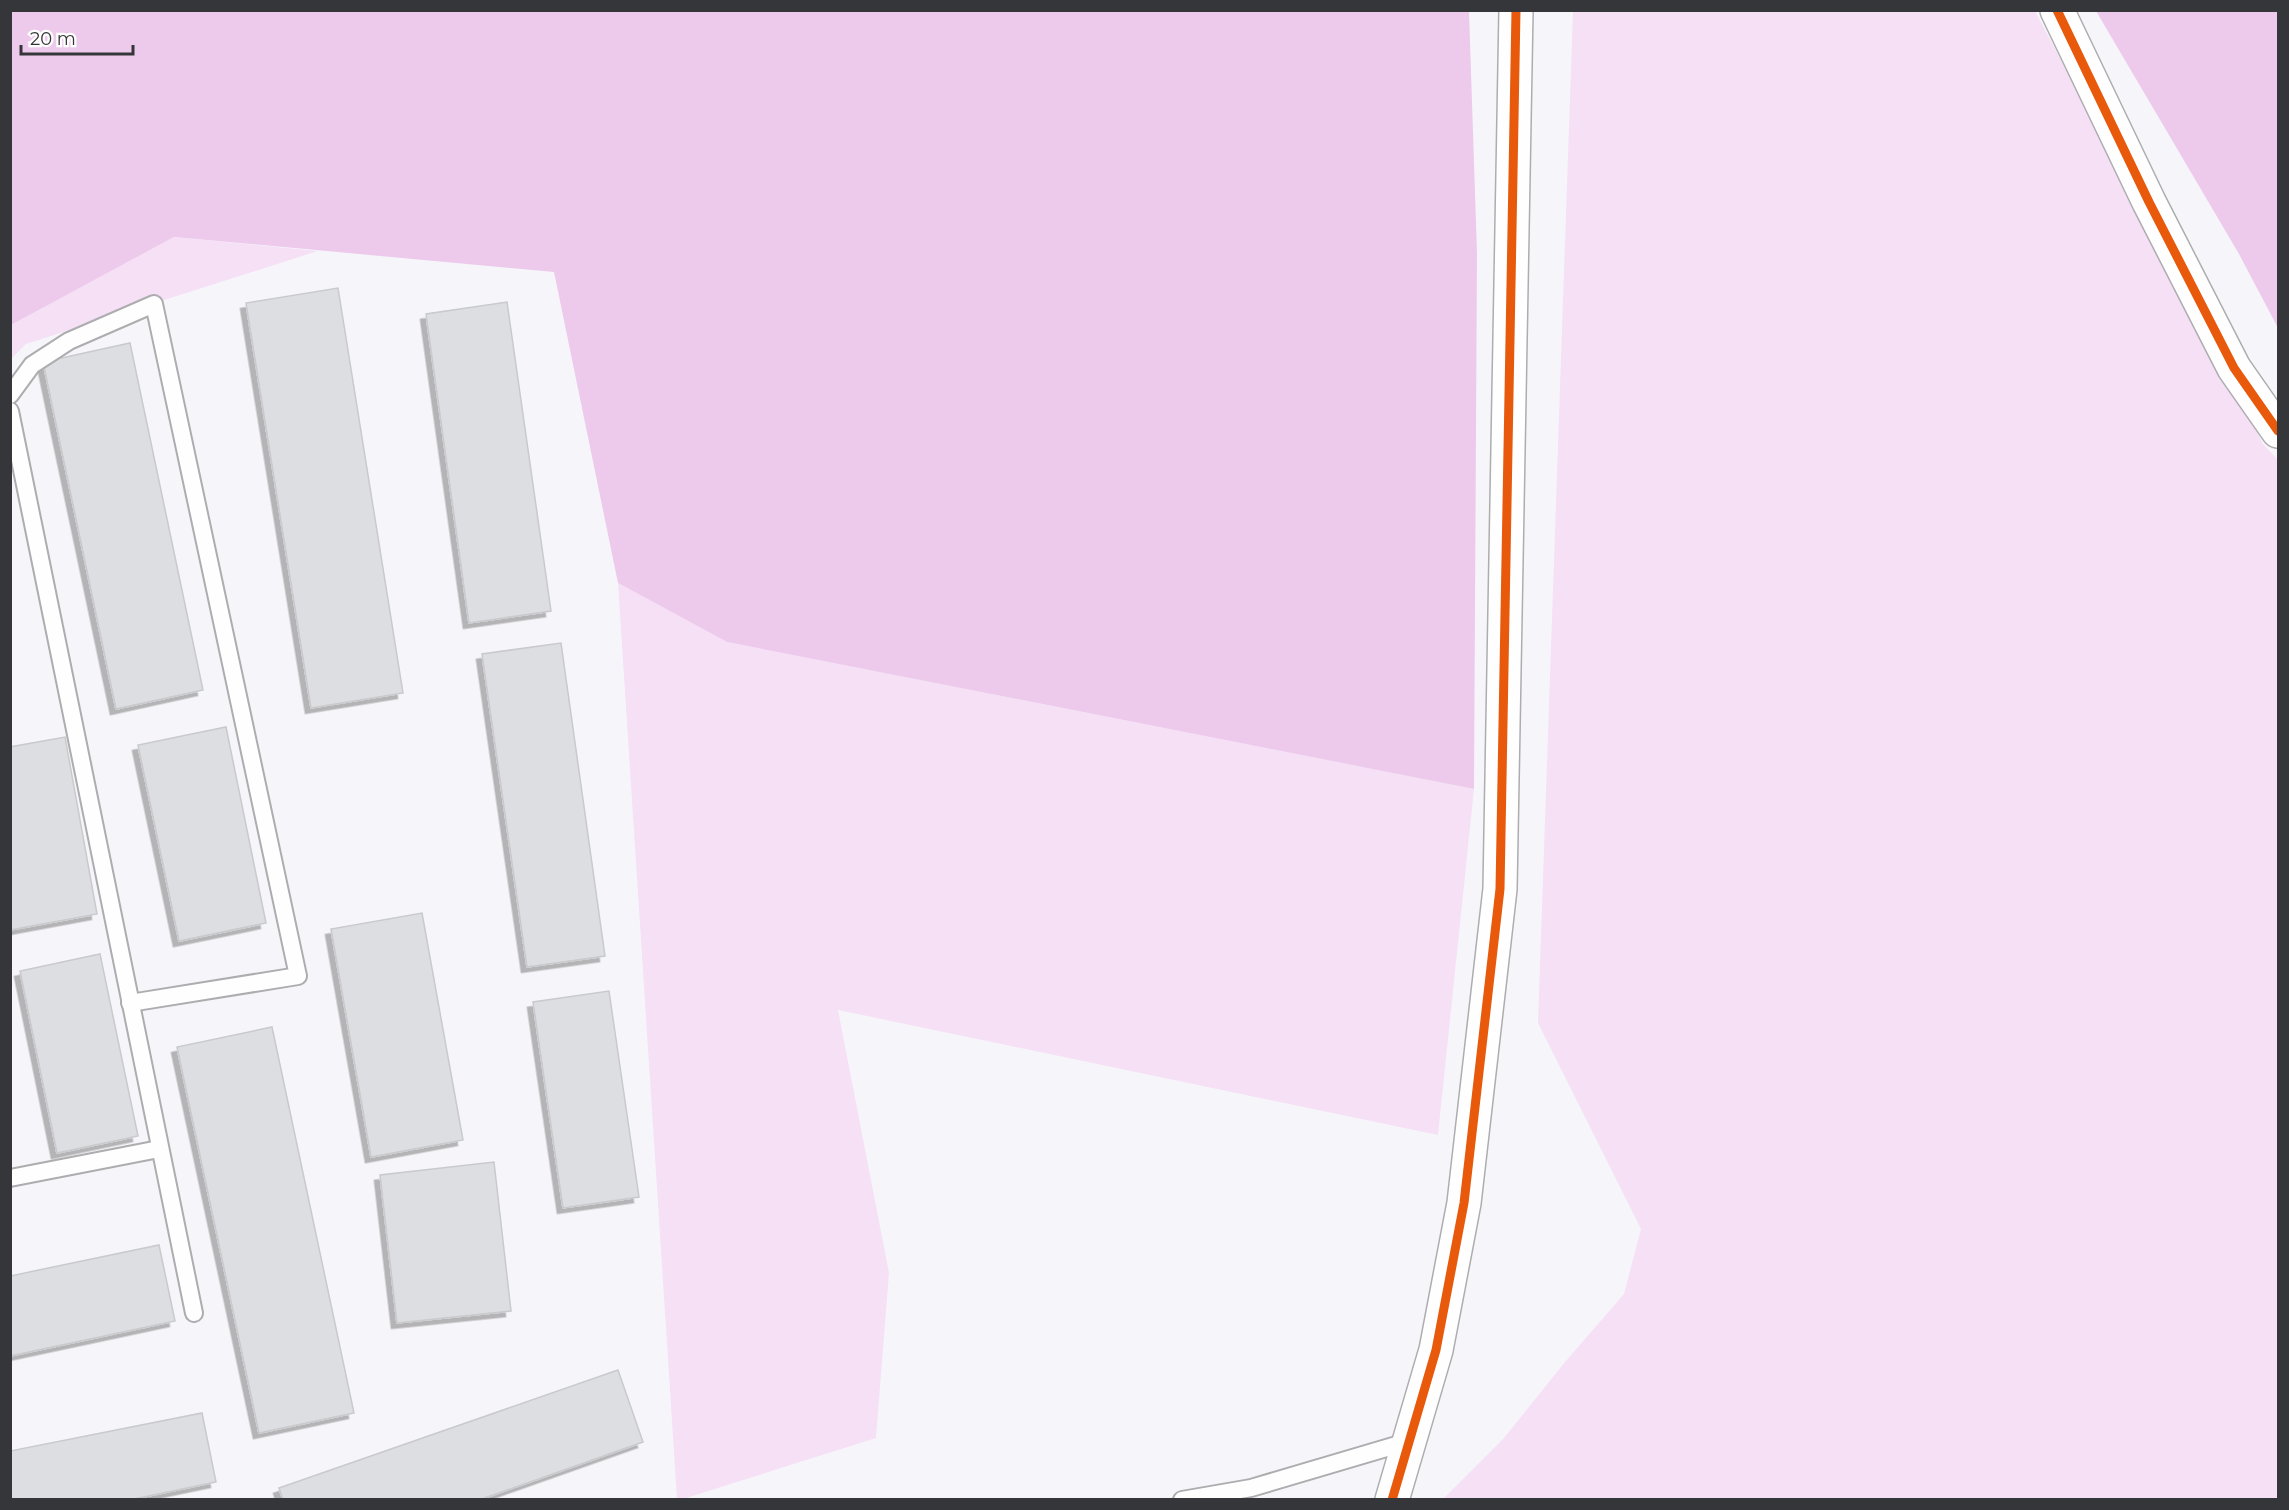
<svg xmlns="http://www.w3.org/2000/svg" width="2289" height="1510" viewBox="0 0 2289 1510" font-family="Montserrat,sans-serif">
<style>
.green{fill:#f6e0f6}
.forest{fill:#edcaec}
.building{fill:#dddee1;stroke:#c9cacd;stroke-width:1.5;filter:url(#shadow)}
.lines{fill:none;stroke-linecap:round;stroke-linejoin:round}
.service-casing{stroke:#adadb0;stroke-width:20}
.minor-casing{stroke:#adadb0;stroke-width:36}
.service{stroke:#fefefe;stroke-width:16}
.minor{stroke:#fefefe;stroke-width:33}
.cycleway-casing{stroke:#fff;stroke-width:13}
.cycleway{stroke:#e8590c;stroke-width:9}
</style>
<defs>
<filter id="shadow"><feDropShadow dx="-5.5" dy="5.5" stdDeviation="0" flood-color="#0004"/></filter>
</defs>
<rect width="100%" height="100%" fill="#f6f6fa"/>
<!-- green -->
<g class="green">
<path d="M1573 11H2035L2263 444 2278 460V1499L1442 1500 1504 1438 1565 1362 1624 1294 1641 1229 1538 1023Z"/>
<path d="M174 237 318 251 26 344 11 359V325Z"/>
<path d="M618 583 727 642 1474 789 1438 1135 838 1010 889 1273 876 1438 683 1499H677Z"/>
</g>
<!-- forest -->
<g class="forest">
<path d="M11 10 1469 11 1477 253 1474 789 727 642 618 583 554 272 174 237 11 325Z"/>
<path d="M2096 11H2278V328L2239 254Z"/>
</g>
<!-- building -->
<g class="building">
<path d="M338 288 403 693 311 708 246 303Z"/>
<path d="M507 302 551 611 469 623 426 314Z"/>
<path d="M130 343 203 690 116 709 43 362Z"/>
<path d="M561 643 605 956 527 967 482 654Z"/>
<path d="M226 727 266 923 179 941 138 745Z"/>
<path d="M65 737 97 914 10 930V747Z"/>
<path d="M422 913 463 1140 371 1157 331 929Z"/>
<path d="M100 954 138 1136 57 1153 20 971Z"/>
<path d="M609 991 639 1197 563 1208 533 1002Z"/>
<path d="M272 1027 354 1413 259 1433 177 1047Z"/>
<path d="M494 1162 511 1311 397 1323 380 1175Z"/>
<path d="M159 1245 175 1321 10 1356V1276Z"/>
<path d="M618 1370 643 1442 479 1500H283L279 1488Z"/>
<path d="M202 1413 216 1482 129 1500H10V1451Z"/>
</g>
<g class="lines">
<!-- service casing -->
<g class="service-casing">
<g id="service">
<path d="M10 395 32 365 69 341 154 304 298 976 130 1003"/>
<path d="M10 411 194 1313"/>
<path d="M10 1178 159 1149"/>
<path d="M1182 1500 1251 1488 1410 1441"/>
</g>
</g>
<!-- minor casing -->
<g class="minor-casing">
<g id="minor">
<path d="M2057 10 2149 202 2234 368 2278 431"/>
<path d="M1392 1500 1436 1350 1464 1203 1500 889 1516 10"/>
</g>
</g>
<!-- service -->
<use href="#service" class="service"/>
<!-- minor -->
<use href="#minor" class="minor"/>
<!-- cycleway casing -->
<g class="cycleway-casing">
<g id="cycleway">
<path d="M2057 10 2149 202 2234 368 2278 431"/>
<path d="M1392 1500 1436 1350 1464 1203 1500 889 1516 10"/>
</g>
</g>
<!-- cycleway -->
<use href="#cycleway" class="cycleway"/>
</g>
<!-- border -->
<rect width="2289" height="1510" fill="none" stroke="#353639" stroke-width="24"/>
<!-- scale -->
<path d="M21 45v9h112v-9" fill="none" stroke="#353639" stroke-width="3"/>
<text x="30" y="45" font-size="18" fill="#353639" stroke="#ffffff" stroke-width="4.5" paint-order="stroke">20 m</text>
</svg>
